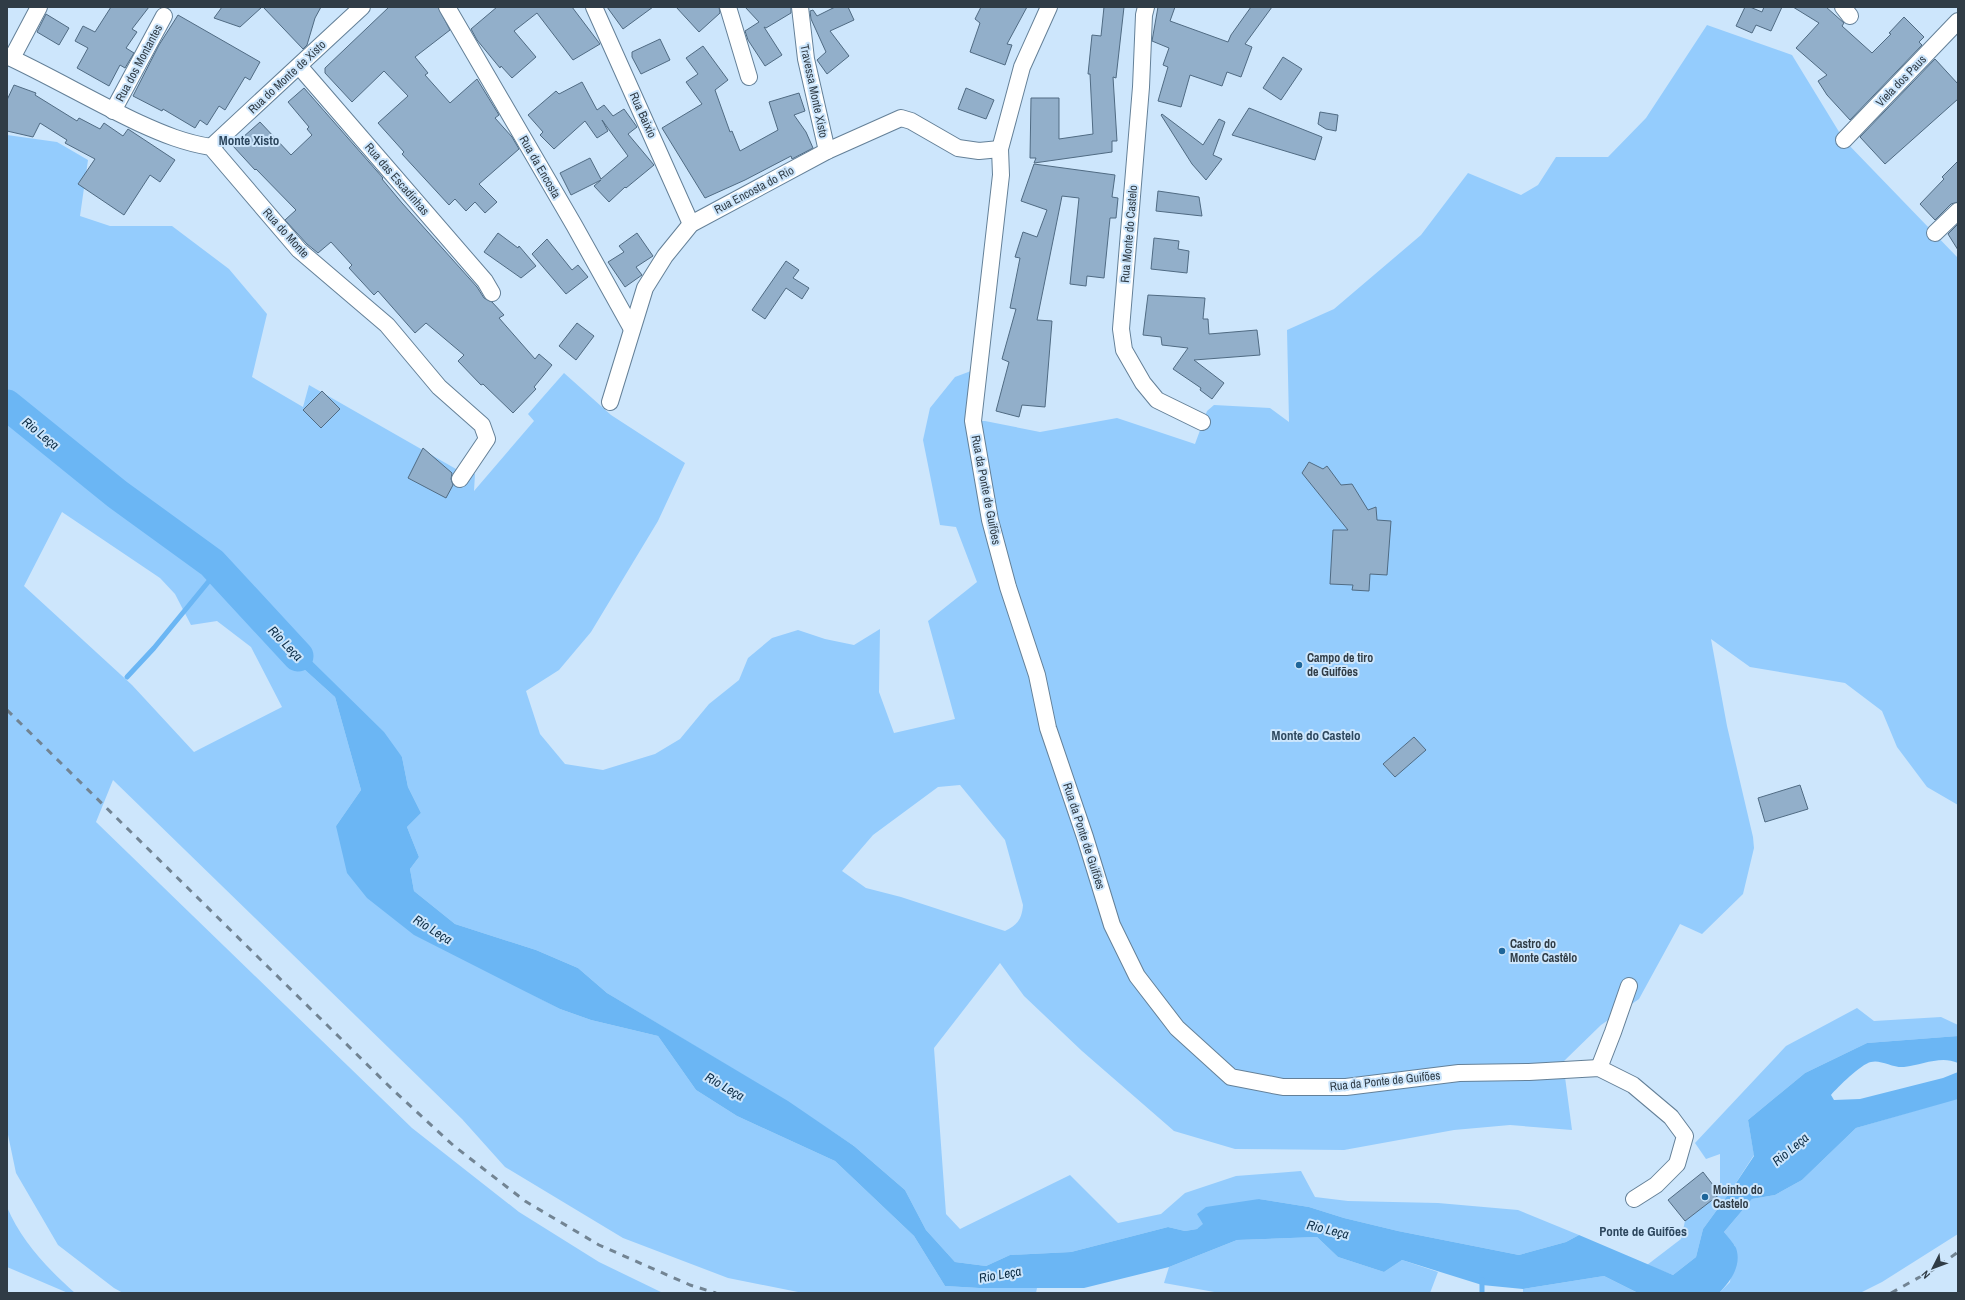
<svg xmlns="http://www.w3.org/2000/svg" width="1965" height="1300" viewBox="0 0 1965 1300" font-family="'Archivo Narrow',sans-serif">
<style>
.green{fill:#94ccfd;fill-rule:evenodd}
.water{fill:#6bb6f4}
.lines{fill:none;stroke-linecap:round;stroke-linejoin:round}
.stream{stroke:#6bb6f4;stroke-width:5}
.river{stroke:#6bb6f4;stroke-width:31}
.building{fill:#92afca;stroke:#506b83}
.street-casing{stroke:#648098;stroke-width:18}
.street{stroke:#fff;stroke-width:16}
.rail{stroke:#728493;stroke-width:3;stroke-dasharray:7 7;stroke-linecap:butt}
.poi-dot{fill:#1e6599;stroke:#cde6fc;stroke-width:1.5}
.labels{text-anchor:middle;stroke-width:4;stroke-linejoin:round;paint-order:stroke}
.street-label{font-size:12px;fill:#303c46;stroke:#cde6fc}
.poi-label{font-size:12px;font-weight:bold;fill:#303c46;stroke:#cde6fc;text-anchor:start}
.neighbourhood-label{font-size:13px;font-weight:bold;fill:#2d475e;stroke:#cde6fc}
.water-label{font-size:13px;font-style:italic;fill:#0c2c45;stroke:#cde6fc}
</style>
<rect width="100%" height="100%" fill="#cde6fc"/>
<!-- green -->
<g class="green">
<path d="M1707 25 1792 55 1844 140 1958 258V805L1927 787 1897 747 1882 711 1845 683 1750 667 1711 639 1727 726 1753 837 1754 848 1743 894 1702 934 1680 924 1639 999 1601 1025 1563 1062 1572 1130 1510 1125 1454 1130 1344 1150 1235 1149 1174 1131 1082 1051 1024 996 1000 963 934 1048 946 1214 960 1229 1070 1175 1118 1223 1161 1214 1185 1193 1236 1176 1301 1171 1315 1197 1348 1201 1438 1203 1518 1210 1579 1235 1566 1242 1519 1255 1398 1231 1344 1218 1309 1207 1259 1199 1197 1229 1185 1231 1168 1227 1071 1252 1010 1255 986 1266 955 1262 926 1230 905 1190 854 1146 788 1102 607 993 578 968 536 950 455 924 414 891 410 869 419 857 407 827 421 813 408 787 402 757 260 629 335 697 361 790 336 826 491 973 560 1009 591 1020 658 1036 696 1090 737 1116 835 1161 914 1236 945 1286 979 1288H1037L1036 1293H803L728 1278 623 1238 505 1167 462 1119 113 780 96 822 412 1128 519 1212 599 1262 663 1293H123L114 1288 58 1245 16 1173 7 1130V135L57 142 88 160 80 216 110 226H172L229 269 267 314 252 377 303 407 309 385 456 469 475 474 474 491 534 421 528 414 564 373 611 415 685 463 658 521 591 632 559 670 526 691 540 734 565 764 603 770 655 754 680 739 709 704 739 680 748 658 772 638 798 630 825 639 854 645 880 629 879 692 894 733 955 719 928 621 977 582 956 527 940 525 923 440 930 408 955 377 979 368 973 421H985L1040 432 1117 418 1195 444 1207 411 1214 405 1270 408 1289 422 1287 330 1334 309 1421 235 1468 173 1521 195 1538 185 1556 157H1608L1646 118ZM62 512 160 578 175 594 191 625 217 621 251 647 282 707 194 752 132 685 24 586ZM960 785 1005 840 1023 905C1022 918 1018 925 1005 931L901 897 866 888 842 871 873 835 938 787Z"/>
<path d="M1857 1008 1874 1021 1941 1017 1958 1025V1036L1867 1043 1805 1073 1748 1120 1754 1155 1730 1192 1703 1229 1696 1257 1673 1275 1647 1265 1681 1239 1685 1221 1720 1194V1154L1706 1159 1695 1143 1786 1046Z"/>
<path d="M1955 1099H1958V1234L1882 1282 1860 1293H1719L1730 1282 1735 1246 1724 1232 1752 1199 1775 1195 1802 1180 1856 1128Z"/>
<path d="M7 1207C21 1241 48 1269 75 1293H68L7 1267Z"/>
<path d="M1317 1237 1338 1257 1384 1272 1402 1260 1438 1272 1430 1293H1220L1164 1283 1169 1267 1237 1240Z"/>
<path d="M1604 1276 1638 1293H1523V1289Z"/>
</g>
<!-- water -->
<path class="water" d="M273 623 384 732 402 757 408 787 421 813 407 827 419 857 410 869 414 891 455 924 536 950 578 968 607 993 788 1101 854 1146 905 1190 926 1230 955 1262 986 1266 1010 1255 1071 1252 1168 1227 1185 1231 1197 1229 1203 1224 1197 1214 1206 1207 1259 1199 1309 1207 1344 1218 1398 1231 1519 1255 1566 1242 1579 1235 1673 1275 1696 1257 1703 1229 1730 1192 1754 1156 1748 1120 1805 1073 1867 1043 1958 1036V1063C1941 1055 1922 1065 1904 1067 1893 1068 1880 1059 1871 1062 1861 1064 1838 1087 1831 1095L1834 1100 1860 1099 1943 1078 1958 1072V1099L1856 1128 1802 1180 1775 1195 1752 1199 1724 1232C1728 1237 1733 1242 1736 1248 1742 1265 1731 1281 1719 1293H1638L1604 1276 1523 1289 1482 1285 1402 1260 1384 1272 1338 1257 1317 1237 1237 1240 1169 1267 1084 1288H979L945 1286 914 1236 835 1161 737 1116 696 1090 658 1036 591 1020 560 1009 414 935 367 898 347 873 336 826 361 790 335 697 260 629Z"/>
<g class="lines">
<!-- stream -->
<g class="stream">
<path d="M127 677 154 648 218 570"/>
<path d="M1482 1280V1293"/>
</g>
<!-- river -->
<path class="river" d="M7 405 117 494 212 563 298 656"/>
</g>
<!-- building -->
<g class="building">
<path d="M111 7H149L132 29 137 32 126 48 134 53 125 68 120 65 109 86 77 68 88 48 75 41 83 26 95 32Z"/>
<path d="M222 7H262L240 27 214 18Z"/>
<path d="M263 7H321L315 18 307 45 303 49Z"/>
<path d="M389 7H438L450 30 415 57 428 73 425 75 450 103 477 79 499 115 495 118 512 137 519 149 479 184 497 202 485 213 475 202 466 211 455 199 449 205 402 154 404 152 378 123 408 96 384 71 352 102 325 73V68Z"/>
<path d="M497 7H572L600 44 573 60 537 13 514 31 536 57 512 78 501 66 500 68 477 40 471 29Z"/>
<path d="M607 7H653L623 29Z"/>
<path d="M676 7H719L720 13 699 32Z"/>
<path d="M745 7H791V13L766 28 764 27 782 55 765 66 748 40 745 31 759 22Z"/>
<path d="M835 7H848L854 20 830 31 849 56 827 74 817 60 826 52 811 19 810 11 813 10 817 16Z"/>
<path d="M981 7H1027L1007 44 1012 45 1005 65 970 52 980 23 975 19Z"/>
<path d="M1104 7H1124L1116 78 1113 77 1117 141H1112V152L1034 163 1036 158H1030L1031 98H1059V139L1093 134 1090 74H1088L1092 35 1101 36Z"/>
<path d="M1158 7H1175L1170 21 1228 42 1231 35 1251 7H1272L1245 44 1252 47 1241 77 1227 72 1222 86 1190 75 1181 107 1158 101 1168 67 1163 65 1169 48 1152 41Z"/>
<path d="M1745 7H1750L1762 12 1764 7H1782L1771 31 1756 25 1752 33 1736 26Z"/>
<path d="M1793 7H1826L1844 23 1842 26 1872 53 1891 34 1889 33 1904 17 1924 37 1919 42 1922 45 1850 120 1827 95 1818 81 1827 75 1796 48 1819 23Z"/>
<path d="M46 14 69 28 59 45 37 32Z"/>
<path d="M178 15 260 62 250 80 245 77 225 110 219 106 207 125 200 120 195 128 163 109 162 111 133 96 159 45Z"/>
<path d="M660 39 670 60 641 74 632 57V52Z"/>
<path d="M703 46 728 80 715 90 730 132 732 131 740 151 778 130 769 102 799 93 805 111 794 115 806 132 813 148 792 159 791 156 745 180 705 198 662 128 702 104 686 82 698 74 686 58Z"/>
<path d="M1283 57 1302 69 1281 100 1263 88Z"/>
<path d="M1935 59 1958 84V99L1885 164 1860 137Z"/>
<path d="M582 82 597 110 604 105 613 116 624 109 637 127 628 134 654 165 626 188 625 187 609 202 594 186 601 180 571 195 560 173 590 158 601 179 628 156 602 120 608 131 597 138 585 121 554 149 540 135 543 132 528 115 556 91 559 94Z"/>
<path d="M14 85 36 93 35 95 77 121 79 118 100 129 104 123 123 136 128 129 175 160 160 182 150 175 124 215 78 184 95 159 65 143 67 140 40 123 33 137 7 131V100Z"/>
<path d="M304 88 383 178 382 179 402 203 477 287 484 298 492 302 504 315 499 318 535 359 539 354 552 365 534 387 536 389 513 413 483 384 481 385 458 361 464 355 426 323 415 333 378 291 374 295 349 268 352 265 331 242 318 253 307 244 285 220 296 210 256 169 255 170 233 146 260 122 291 155 312 135 307 129 309 127 288 102Z"/>
<path d="M966 88 994 100 986 119 958 109Z"/>
<path d="M1249 108 1322 137 1315 160 1232 135Z"/>
<path d="M1320 112 1338 115 1336 131 1326 129 1318 124Z"/>
<path d="M1162 114 1203 145 1219 119 1225 122 1213 155 1222 159 1206 180 1192 164 1161 115Z"/>
<path d="M1958 161V202L1951 204 1935 220 1920 204 1944 179 1942 177Z"/>
<path d="M1034 164 1115 175 1112 197 1118 198 1116 218H1110L1104 278 1087 276 1086 286 1070 284 1079 198 1062 196 1037 320 1052 321 1045 407 1022 405 1019 417 996 411 1009 362 1002 359 1016 309 1010 308 1020 258 1015 257 1023 232 1037 237 1047 210 1021 201Z"/>
<path d="M1158 191 1199 197 1202 216 1156 211Z"/>
<path d="M1958 224V250L1948 234Z"/>
<path d="M498 233 518 248 519 246 536 266 521 278 484 252Z"/>
<path d="M637 233 653 256 636 267 642 275 625 287 608 262 624 252 619 246Z"/>
<path d="M1154 238 1179 241 1178 249 1189 251 1187 273 1151 269Z"/>
<path d="M547 239 572 270 578 265 588 277 566 294 532 254Z"/>
<path d="M786 261 799 270 793 278 809 288 802 299 786 288 765 319 752 310Z"/>
<path d="M1148 295 1205 298 1203 319H1208L1209 334 1257 330 1260 355 1194 360 1224 383 1212 399 1200 390 1201 388 1173 369 1188 348 1162 345 1161 337 1143 335Z"/>
<path d="M577 323 594 336 576 360 559 346Z"/>
<path d="M322 391 340 409 321 428 303 410Z"/>
<path d="M423 448 452 473 451 479 453 485 446 498 408 478Z"/>
<path d="M1309 462 1323 469 1327 466 1341 485 1352 484 1368 510 1376 507 1377 520 1391 521 1387 575 1370 574 1369 591 1352 590 1353 585 1330 584 1333 530H1348L1302 473Z"/>
<path d="M1414 737 1426 750 1395 777 1383 764Z"/>
<path d="M1800 785 1808 809 1765 822 1758 798Z"/>
<path d="M1703 1172 1720 1194 1685 1221 1668 1200Z"/>
</g>
<g class="lines">
<!-- street casing -->
<g class="street-casing">
<g id="street">
<path d="M447 7 574 225 632 329"/>
<path d="M594 7 691 224"/>
<path d="M728 7 749 77"/>
<path d="M800 7 806 59 827 151"/>
<path d="M1049 7 1022 67 1000 149 1001 175 973 421 990 520 1008 587 1037 675 1048 728 1085 837 1112 925 1137 976 1177 1028 1231 1077 1283 1087H1346L1459 1073 1529 1072 1599 1068 1633 1085 1671 1117 1685 1136 1677 1164 1656 1185 1634 1199"/>
<path d="M1146 7 1144 15 1141 87 1121 329 1124 350 1143 383 1157 400 1202 422"/>
<path d="M1843 7 1850 16"/>
<path d="M7 56C52 77 94 102 139 123 163 134 185 143 211 147L299 250 387 325 439 387 482 425 487 439 460 479"/>
<path d="M12 58 39 7"/>
<path d="M299 66 485 281 492 293"/>
<path d="M113 111 164 16"/>
<path d="M1844 140 1958 21"/>
<path d="M211 147 362 7"/>
<path d="M1935 233 1958 211"/>
<path d="M610 402 645 288 665 256 691 224 827 151 901 118 911 121 958 148 979 151 1000 149"/>
<path d="M1599 1068 1613 1032 1629 986"/>
</g>
</g>
<!-- street -->
<use href="#street" class="street"/>
<!-- rail -->
<g class="rail">
<path d="M7 710 394 1091 454 1146 525 1201 599 1245 690 1285 716 1293"/>
<path d="M1891 1293 1936 1268 1958 1252"/>
</g>
</g>
<!-- markers -->
<g class="poi-dot">
<circle cx="1299" cy="665" r="4"/>
<circle cx="1502" cy="951" r="4"/>
<circle cx="1705" cy="1197" r="4"/>
</g>
<g class="labels">
<!-- street labels -->
<g class="street-label">
<text transform="translate(139 63) rotate(-62)" y="4">Rua dos Montantes</text>
<text transform="translate(287 77) rotate(-43)" y="4">Rua do Monte de Xisto</text>
<text transform="translate(1901 81) rotate(-46)" y="4">Viela dos Paus</text>
<text transform="translate(814 91) rotate(78)" y="4">Travessa Monte Xisto</text>
<text transform="translate(643 115) rotate(66)" y="4">Rua Baixio</text>
<text transform="translate(540 167) rotate(60)" y="4">Rua da Encosta</text>
<text transform="translate(397 179) rotate(49)" y="4">Rua das Escadinhas</text>
<text transform="translate(754 190) rotate(-28)" y="4">Rua Encosta do Rio</text>
<text transform="translate(286 233) rotate(48)" y="4">Rua do Monte</text>
<text transform="translate(1129 234) rotate(-85)" y="4">Rua Monte do Castelo</text>
<text transform="translate(986 490) rotate(79)" y="4">Rua da Ponte de Guifões</text>
<text transform="translate(1084 836) rotate(72)" y="4">Rua da Ponte de Guifões</text>
<text transform="translate(1385 1081) rotate(-6)" y="4">Rua da Ponte de Guifões</text>
</g>
<!-- poi labels -->
<g class="poi-label">
<text x="1307" y="662">Campo de tiro<tspan x="1307" dy="14">de Guifões</tspan></text>
<text x="1510" y="948">Castro do<tspan x="1510" dy="14">Monte Castêlo</tspan></text>
<text x="1713" y="1194">Moinho do<tspan x="1713" dy="14">Castelo</tspan></text>
</g>
<!-- neighbourhood labels -->
<g class="neighbourhood-label">
<text x="249" y="145">Monte Xisto</text>
<text x="1316" y="740">Monte do Castelo</text>
<text x="1643" y="1236">Ponte de Guifões</text>
</g>
<!-- water labels -->
<g class="water-label">
<text transform="translate(41 433) rotate(39)" y="5">Rio Leça</text>
<text transform="translate(286 643) rotate(46)" y="5">Rio Leça</text>
<text transform="translate(433 929) rotate(32)" y="5">Rio Leça</text>
<text transform="translate(725 1086) rotate(30)" y="5">Rio Leça</text>
<text transform="translate(1790 1149) rotate(-40)" y="5">Rio Leça</text>
<text transform="translate(1328 1229) rotate(14)" y="5">Rio Leça</text>
<text transform="translate(1000 1274) rotate(-10)" y="5">Rio Leça</text>
</g>
</g>
<!-- border -->
<rect width="1965" height="1300" fill="none" stroke="#303c46" stroke-width="16"/>
<!-- north arrow -->
<g transform="translate(1933 1268) rotate(228)" stroke="#cde6fc" stroke-width="3" paint-order="stroke">
<path d="M0-3L7 15L0 10L-7 15Z" fill="#303c46"/>
<text y="-6" font-size="11" font-weight="bold" text-anchor="middle" fill="#303c46">N</text>
</g>
</svg>
